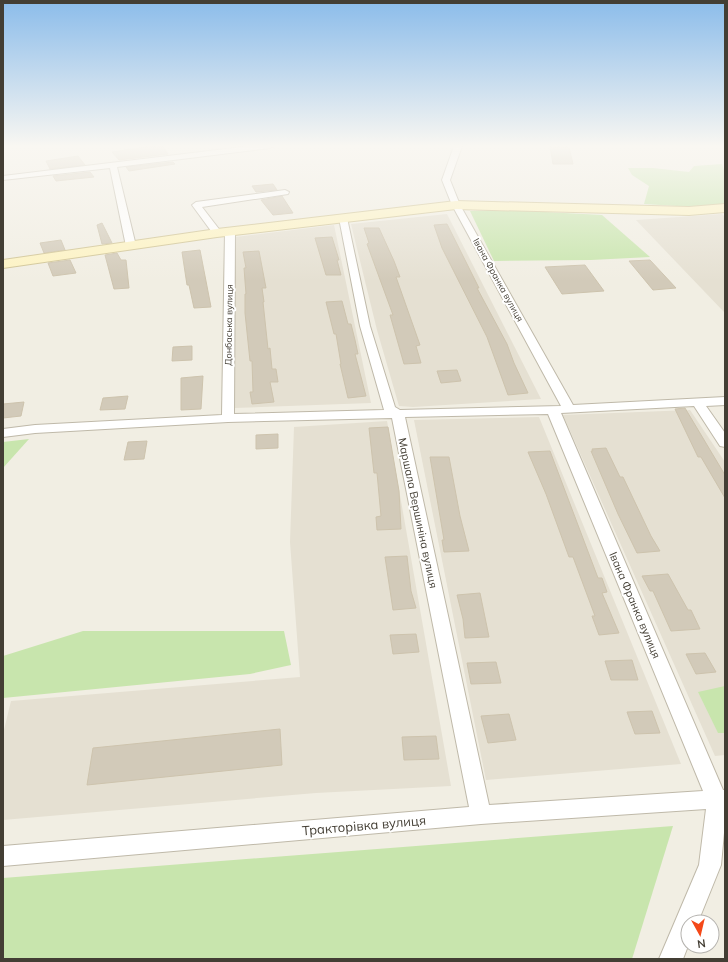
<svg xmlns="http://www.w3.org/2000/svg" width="728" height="962" viewBox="0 0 728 962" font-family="Mulish,sans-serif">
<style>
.residential{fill:#e5e0d2}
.green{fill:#c8e5ad}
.building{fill:#d2cab9;stroke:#cdc3ad}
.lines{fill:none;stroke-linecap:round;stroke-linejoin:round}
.minor-casing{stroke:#bfb9a9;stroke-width:2}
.secondary-casing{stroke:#d0c494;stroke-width:2}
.minor{fill:#fff;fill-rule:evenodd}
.secondary{fill:#fdf3c2;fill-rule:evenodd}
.labels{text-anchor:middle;stroke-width:4;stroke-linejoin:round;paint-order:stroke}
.far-street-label{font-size:9px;fill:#433e34;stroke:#fff}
.street-label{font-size:11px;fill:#433e34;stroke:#fff}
.near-street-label{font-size:13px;fill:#433e34;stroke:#fff}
</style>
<rect width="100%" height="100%" fill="#f1eee3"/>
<!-- residential -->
<g class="residential">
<path d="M447 214 541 399 413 407 399 406 377 330 351 224Z"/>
<path d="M722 214 725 217V313L636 220Z"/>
<path d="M334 225 371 403 235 408V237Z"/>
<path d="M690 410 725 462V755L715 756 563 415Z"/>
<path d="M539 417 681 764 486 780 414 420Z"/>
<path d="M387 421 451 786 316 793 3 820V734L11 701 300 677 290 542 294 427Z"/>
</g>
<!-- green -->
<g class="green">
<path d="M722 164 725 173V204L693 207 644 204 649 186 632 175 628 168H653L689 172 694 166Z"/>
<path d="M506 210 602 215 650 257 591 260 494 261 470 211Z"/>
<path d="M29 439 3 468V442Z"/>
<path d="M83 631H284L291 665 250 674 3 698V656Z"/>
<path d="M725 686V733H718L698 692Z"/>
<path d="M673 826 632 959H3V878Z"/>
</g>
<!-- building -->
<g class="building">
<path d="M152 146H162L168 154 119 160 112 152Z"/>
<path d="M550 147H569L573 164H553Z"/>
<path d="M78 156 85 165 50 169 46 161Z"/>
<path d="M173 162 175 164 129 171 126 167Z"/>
<path d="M90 172 94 177 56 181 53 176Z"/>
<path d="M273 184 277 190 256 192 252 186Z"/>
<path d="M282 196 293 213 273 215 261 200Z"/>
<path d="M102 223 112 243 102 244 97 225Z"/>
<path d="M447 224 479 288H477L507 344 514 363 528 393 508 395 487 337 442 248 434 225Z"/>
<path d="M364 228H379L394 261 400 277H396L420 345 416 346 421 363 404 364 390 315H393L367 244 369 243Z"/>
<path d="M332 237 339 260H337L341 275H326L315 238Z"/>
<path d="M61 240 65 250 44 253 40 243Z"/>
<path d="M200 250 211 307 194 308 189 285H187L182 252Z"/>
<path d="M259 251 266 288H262L264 302H263L268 349 270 348 272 369H276L278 382H270L274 402 252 404 250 392H253L252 361H250L245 313V294H246L244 268H246L243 252Z"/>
<path d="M117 253 121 260H126L129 288 114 289 105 255Z"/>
<path d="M70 260 76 273 53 276 48 263Z"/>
<path d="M650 260 676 288 653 290 629 261Z"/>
<path d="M585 265 604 291 562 294 545 267Z"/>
<path d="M342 301 348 324H351L355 340 358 354H355L366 396 348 398 340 364H341L336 334H334L326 302Z"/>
<path d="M192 346V360L172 361 173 347Z"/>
<path d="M457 370 461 381 441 383 437 371Z"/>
<path d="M203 376 201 409 181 410V378Z"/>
<path d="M128 396 125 409 100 410 103 398Z"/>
<path d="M24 402 21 416 3 418V404Z"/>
<path d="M685 408 725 475V498L701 457H698L675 409Z"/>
<path d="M388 427 399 491 401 529 377 530 376 517 381 516 377 473H374L369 428Z"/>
<path d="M278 434V448L256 449V435Z"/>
<path d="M147 441 144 459 124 460 128 442Z"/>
<path d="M606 448 620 477H623L651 536 660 551 637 553 618 514 591 451H593L592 449Z"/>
<path d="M550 451 598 578H602L607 592 602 593 619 633 599 635 592 616H595L573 557H569L546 494 528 452Z"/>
<path d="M430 457H449L460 516 469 551 444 552 442 540H444Z"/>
<path d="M407 556 411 591 416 608 393 610 385 557Z"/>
<path d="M668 574 688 610H691L700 629 671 631 653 591H650L642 576Z"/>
<path d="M480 593 489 637 465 638 463 619 457 595Z"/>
<path d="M416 634 419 652 393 654 390 635Z"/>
<path d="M705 653 716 672 696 674 686 654Z"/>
<path d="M632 660 638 680H611L605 661Z"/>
<path d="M496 662 501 683 471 684 467 663Z"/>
<path d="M652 711 660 733 635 734 627 712Z"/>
<path d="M509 714 516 740 488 743 481 716Z"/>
<path d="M280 729 282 765 87 785 93 748Z"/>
<path d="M436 736 439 759 404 760 402 737Z"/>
</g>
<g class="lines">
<!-- minor casing -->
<g class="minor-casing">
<g id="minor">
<path d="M250 146H274L270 148 117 167 136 246 131 249 126 246 110 168 3 180V176Z"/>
<path d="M454 146H462L450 180 460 205 573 405 725 397V405L706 406 725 433V447L720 446 694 406 561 413 723 790H725V822L721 865 698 922H688V946L683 959H659L699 865 706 809 481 824 3 866V846L469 807 392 418 228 422 35 433 3 437V429L35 425 222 415 225 232 230 229 235 232 234 414 384 410 360 326 339 218 343 215 347 218 370 326 395 407 400 410 561 406 452 205 442 180ZM548 414 703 791 489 805 405 417Z"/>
<path d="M285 190 289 192 288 194 202 207 222 233 217 236 214 235 192 205 196 202Z"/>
</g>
</g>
<!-- secondary casing -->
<g class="secondary-casing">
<path id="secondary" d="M456 201 689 207 725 204V212L689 215 456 209 217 237 3 268V260L217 229Z"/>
</g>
<!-- minor -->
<use href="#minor" class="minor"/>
<!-- secondary -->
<use href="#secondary" class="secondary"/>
</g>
<!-- sky -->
<linearGradient id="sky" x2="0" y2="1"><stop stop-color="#8bbcea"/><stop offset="0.52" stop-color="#f9f7f2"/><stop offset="1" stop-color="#f9f7f2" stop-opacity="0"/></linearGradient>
<rect width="728" height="281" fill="url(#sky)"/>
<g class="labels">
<!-- far-street labels -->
<g class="far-street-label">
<text transform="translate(498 280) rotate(61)" y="3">Івана Франка вулиця</text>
<text transform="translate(229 325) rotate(-89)" y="3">Донбаська вулиця</text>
</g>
<!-- street labels -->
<g class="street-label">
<text transform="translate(418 513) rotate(78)" y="4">Маршала Вершиніна вулиця</text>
<text transform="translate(635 605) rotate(67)" y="4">Івана Франка вулиця</text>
</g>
<!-- near-street labels -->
<g class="near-street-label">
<text transform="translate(364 825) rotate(-5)" y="5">Тракторівка вулиця</text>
</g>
</g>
<!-- border -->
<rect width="728" height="962" fill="none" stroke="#433e34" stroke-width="8"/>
<!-- north arrow -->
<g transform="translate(700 934) rotate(172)"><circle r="19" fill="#ffffff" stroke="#b4b2ae"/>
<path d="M0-3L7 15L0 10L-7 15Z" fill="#f44818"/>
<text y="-6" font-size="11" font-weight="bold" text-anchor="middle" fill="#433e34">N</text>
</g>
</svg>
